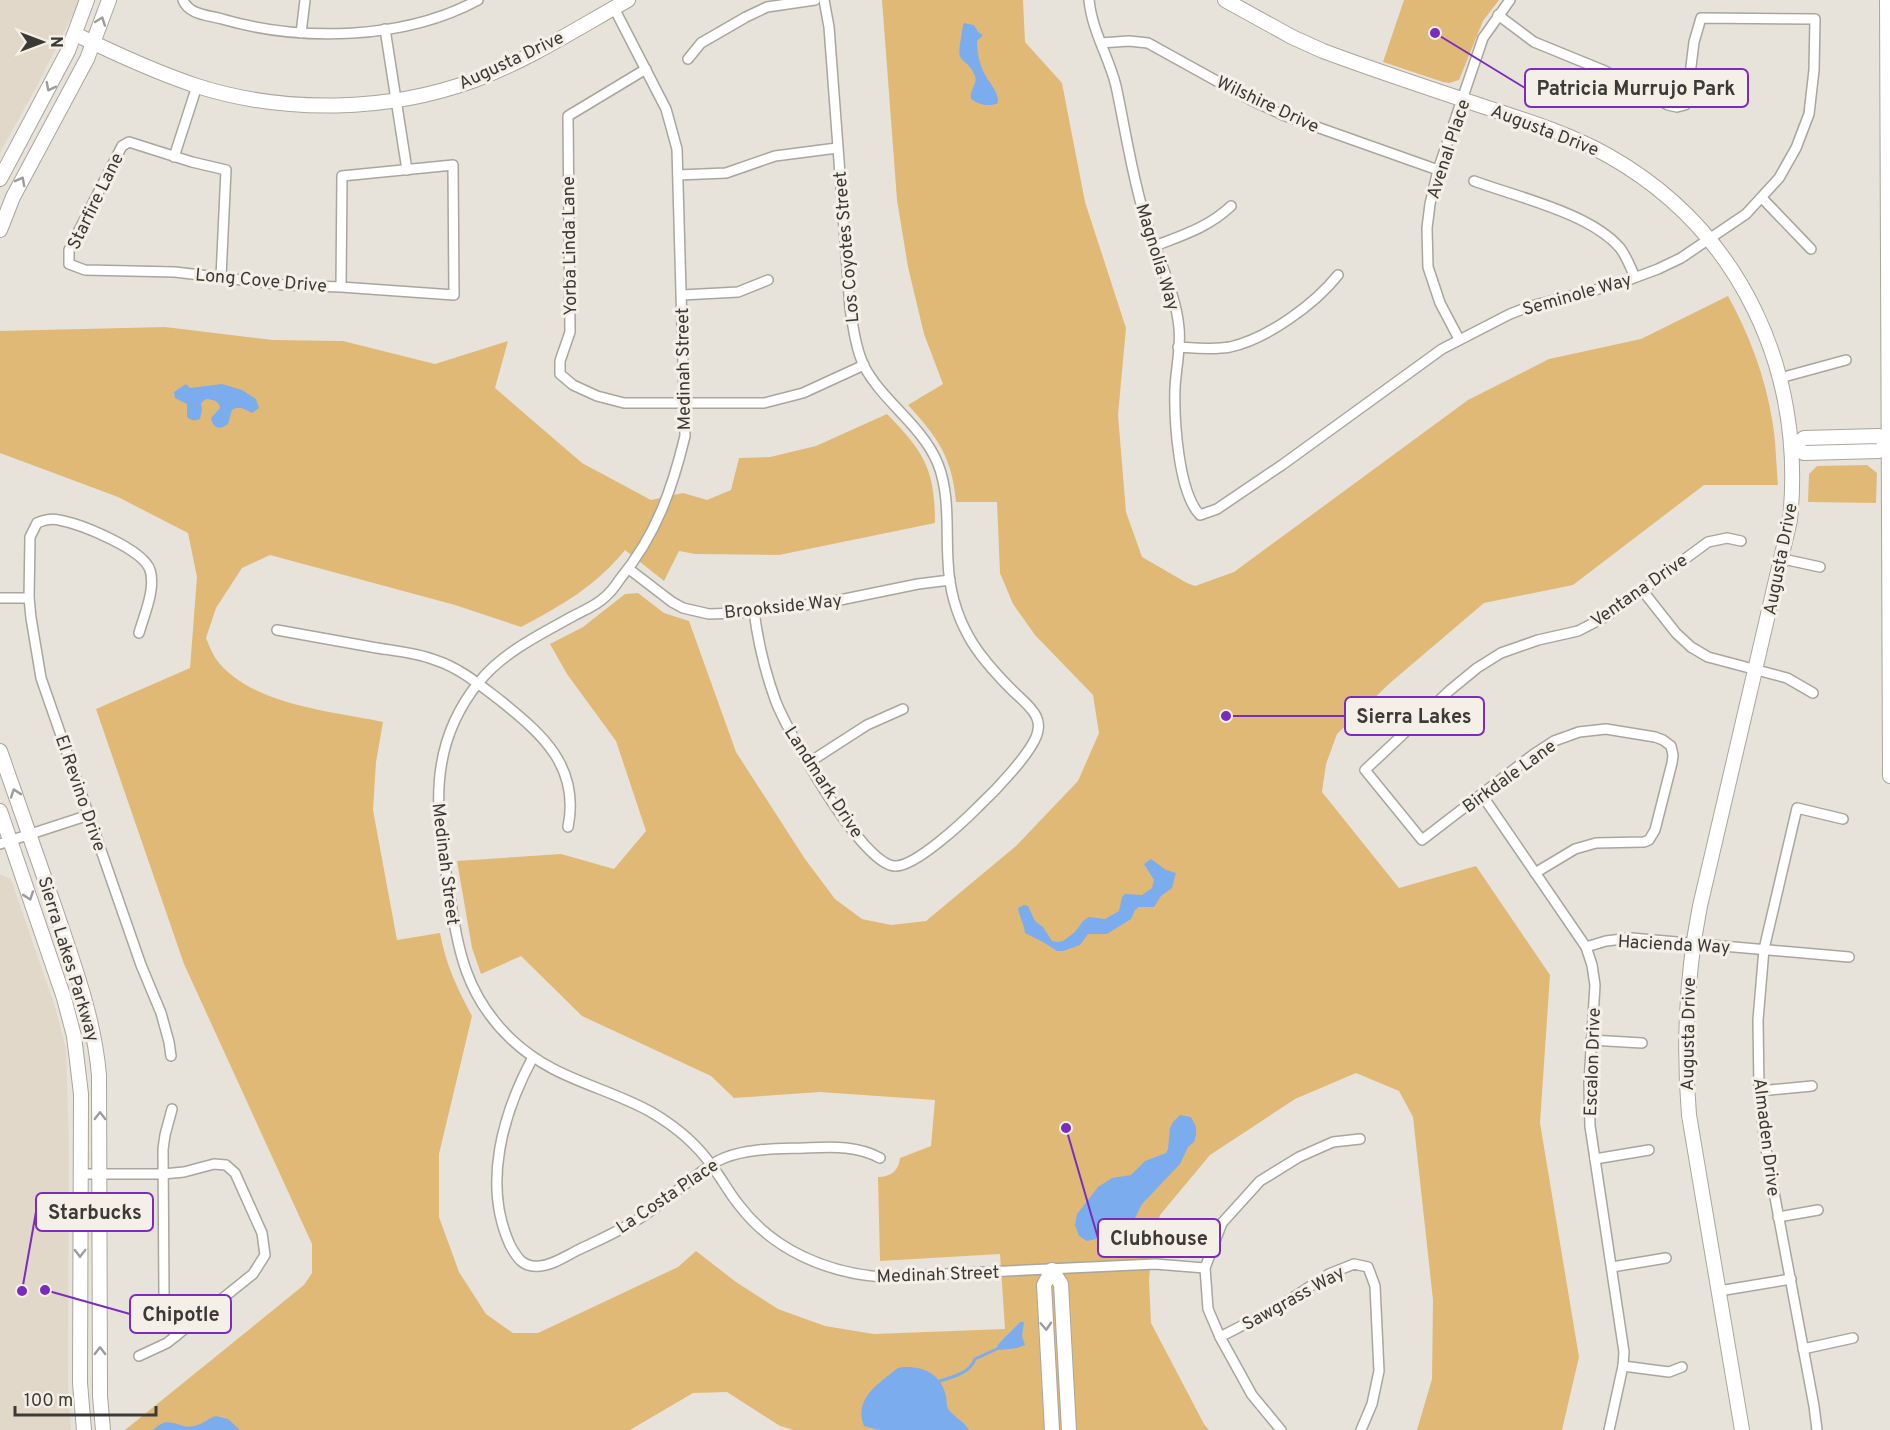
<svg xmlns="http://www.w3.org/2000/svg" width="1890" height="1430" viewBox="0 0 1890 1430" font-family="Overpass,sans-serif">
<style>
.built{fill:#e2d8c9}
.green{fill:#e1b976}
.water{fill:#7badee}
.lines{fill:none;stroke-linecap:round;stroke-linejoin:round}
.stream{stroke:#7badee;stroke-width:3}
.street-casing{stroke:#aaa59d;stroke-width:12}
.secondary-casing{stroke:#aaa59d;stroke-width:16}
.street{stroke:#fff;stroke-width:9}
.secondary{stroke:#fff;stroke-width:14}
.oneway{stroke:#9e9c9b}
.labels{text-anchor:middle;stroke-width:6;stroke-linejoin:round;paint-order:stroke}
.street-label{font-size:18px;fill:#3c3a37;stroke:#f5f0e7}
.leader{fill:none;stroke:#7b2cbf;stroke-width:2}
.callout-dot{fill:#7b2cbf;stroke:#f5f0e7;stroke-width:2}
.callout{fill:#f5f0e7;stroke:#7b2cbf;stroke-width:2}
.callout-label{font-size:20px;text-anchor:middle;font-weight:bold;fill:#3c3a37}
</style>
<rect width="100%" height="100%" fill="#e8e3da"/>
<!-- built -->
<g class="built">
<path d="M0 0H80L39 82 0 153Z"/>
<path d="M0 874 11 879 55 1007 66 1048 69 1145 68 1384 71 1430H0Z"/>
</g>
<!-- green -->
<g class="green">
<path d="M882 0H1023L1025 42 1062 83 1085 202 1126 328 1118 415 1126 512 1142 557 1187 583 1195 586 1234 572 1468 400 1549 359 1641 339 1728 296C1749 334 1765 376 1772 419 1776 440 1776 463 1778 485H1704L1573 585 1484 603 1390 683 1337 734 1326 764 1322 792 1399 888 1476 866 1550 975 1540 1123 1579 1357 1562 1430H1417L1432 1379 1433 1300 1413 1117 1399 1091 1356 1073 1295 1099 1210 1155 1160 1215 1152 1247 1149 1280 1151 1323 1204 1424 1209 1430H794L780 1426 727 1392 693 1393 630 1430H125L304 1285 312 1273V1244L184 964 96 709 190 668 197 577 188 533 118 497 0 453V331L165 327 273 340 343 341 435 364 508 341 495 388 582 463 651 500 683 493 707 500 731 490 739 458 770 457 816 446 887 414C924 452 935 469 935 523L779 555 695 554 679 551 664 581 625 550C595 587 562 605 521 627L455 605 270 555 242 568 216 608 206 638C209 645 212 653 216 659 250 705 331 711 383 722L376 762 373 810 397 940 440 933C446 965 457 988 472 1016L439 1154V1217L459 1272 486 1314 513 1333H538L678 1267 696 1251 736 1282 778 1309 825 1326 874 1334 1005 1329 1000 1254 880 1261 878 1177C890 1177 899 1171 900 1158L931 1146 935 1100 820 1092 734 1098 711 1076 582 1016 521 956 481 974 472 948 457 861 561 854 614 869 646 831 616 741 567 674 550 644 583 627 625 594 638 593 664 613 689 621 736 752 805 859 835 899 862 919 891 925 926 921 1016 846 1078 781 1099 733 1093 695 1035 635 1013 604 1000 573 997 502H956C952 457 938 438 908 405L943 384 924 334 908 267 897 200Z"/>
<path d="M1404 0H1499L1483 21 1459 80 1449 83 1443 82 1383 62Z"/>
<path d="M1867 465 1877 473 1876 503 1808 502 1809 474 1817 466Z"/>
</g>
<!-- water -->
<g class="water">
<path d="M964 23 974 25 978 32 983 35 977 41C977 52 979 62 983 71 988 82 999 91 998 103 991 107 978 105 971 99 969 90 978 84 975 76 966 54 955 68 961 38 962 32 962 28 964 23Z"/>
<path d="M186 384 190 388 222 384 242 390 256 399 259 408 252 413C245 409 239 405 232 410L228 424C220 430 213 429 211 418L220 408C219 400 213 400 206 399L201 403 202 410 200 419C194 421 191 421 187 417V404L175 398 174 392Z"/>
<path d="M1151 859 1166 870 1176 873 1172 888 1161 896 1154 907H1139L1135 910 1131 919 1107 934H1088L1080 945 1063 951H1057L1043 942 1025 933C1024 924 1019 916 1018 908L1024 905 1028 906 1035 921 1043 927 1052 941 1058 942 1063 941 1075 932 1083 921 1089 917 1105 919 1119 911 1122 897 1125 894 1142 895 1152 888 1154 880 1144 864Z"/>
<path d="M1180 1115 1191 1117 1196 1127V1135L1194 1142 1188 1147 1180 1164 1142 1204 1131 1226 1123 1232 1096 1239 1087 1241 1079 1236 1075 1225 1077 1214 1098 1187 1112 1178 1131 1175 1145 1161 1166 1153 1168 1149 1170 1128 1173 1122Z"/>
<path d="M1020 1322H1024L1022 1336 1025 1345 1017 1348 1000 1350 997 1346C1004 1337 1013 1330 1020 1322Z"/>
<path d="M903 1367C924 1366 941 1374 946 1396 947 1401 946 1406 949 1410 955 1418 964 1421 969 1430H879L864 1426C853 1399 879 1383 898 1368Z"/>
<path d="M216 1416 228 1419 240 1430H153C170 1413 178 1430 194 1426 202 1425 208 1418 216 1416Z"/>
</g>
<g class="lines">
<!-- stream -->
<path class="stream" d="M940 1381C953 1377 970 1373 975 1359L999 1348"/>
<!-- street casing -->
<g class="street-casing">
<g id="street">
<path d="M183 0C189 15 208 15 222 19 301 42 404 40 478 0"/>
<path d="M1089 0C1092 31 1109 57 1116 86 1125 128 1131 170 1143 211 1153 248 1176 291 1179 328 1181 348 1176 368 1175 388 1174 419 1178 492 1200 515L1217 509 1282 465 1442 349 1510 314 1531 306 1615 285 1658 269 1681 258 1746 214 1779 178 1796 148 1809 114 1814 70 1815 19 1701 18 1694 42 1689 83 1690 96 1685 105 1677 107 1668 105 1605 71 1534 42 1498 15"/>
<path d="M614 8 666 109 677 149 685 436C672 490 656 535 620 579 616 585 611 592 605 597 597 605 585 610 575 615 541 634 503 652 479 682 426 747 436 815 449 890 458 950 465 995 511 1039 554 1080 602 1085 651 1112 675 1126 696 1143 712 1166 722 1179 729 1193 739 1205 773 1250 827 1273 882 1277L1155 1264 1205 1268"/>
<path d="M385 29 407 170"/>
<path d="M301 33 305 0"/>
<path d="M1101 43 1129 41 1148 43 1251 100 1283 115 1438 170"/>
<path d="M688 59 701 43 746 17 767 7 815 0"/>
<path d="M646 69 568 116 570 332 560 361V374L573 385 597 396 624 403H764L803 393 864 365"/>
<path d="M174 157 197 86"/>
<path d="M678 175 726 173 775 156 837 148"/>
<path d="M1474 181C1517 197 1590 213 1620 248 1627 257 1630 267 1635 277"/>
<path d="M1762 198 1811 249"/>
<path d="M1155 246C1183 235 1209 227 1231 206"/>
<path d="M221 277 226 170 192 162 129 142 122 146 69 250V264L85 270 175 272 284 285 341 287 454 295 453 165 342 176 341 287"/>
<path d="M682 295 738 292 768 280"/>
<path d="M1459 339 1440 303 1428 267 1427 228 1430 204 1438 170 1483 38 1510 0"/>
<path d="M1178 347C1195 348 1213 350 1230 347 1267 339 1315 304 1338 275"/>
<path d="M1780 378 1846 360"/>
<path d="M1783 559 1820 567"/>
<path d="M629 569 672 602 683 608 709 614 737 613 830 602 918 584 950 580"/>
<path d="M1642 590 1676 633 1691 647 1708 657 1787 678 1813 693"/>
<path d="M0 598H29"/>
<path d="M754 611C758 643 765 672 776 702 789 734 862 865 895 866 915 867 963 822 978 807 993 793 1036 749 1038 730 1039 725 1038 720 1036 716 1031 706 1020 698 1012 690 996 674 980 657 969 637 956 614 949 588 948 561 946 529 950 495 938 464 922 425 883 402 864 366 856 349 853 327 850 308L829 27 824 0"/>
<path d="M277 630C310 636 344 642 377 648 396 651 417 653 435 660 460 668 480 685 501 701 543 735 580 767 568 827"/>
<path d="M139 633C144 615 156 589 150 570 143 549 81 524 59 520 51 518 44 520 37 523L30 537 29 598 31 618 41 678 141 965 161 1013 169 1042 171 1056"/>
<path d="M808 763 867 725 903 709"/>
<path d="M1482 795 1586 947 1592 965 1595 985 1589 1083 1590 1126 1624 1352 1623 1366 1609 1430"/>
<path d="M0 844 89 815"/>
<path d="M1535 873 1575 849 1596 843 1644 842 1649 840 1655 830 1672 763 1673 755 1671 746 1663 740 1655 737 1606 729 1579 732 1554 741 1534 754 1422 840 1365 770 1449 691 1477 668 1501 653 1538 640 1578 631 1607 616 1708 542 1727 538 1741 541"/>
<path d="M1586 947 1606 941 1631 938 1849 957"/>
<path d="M1591 1040 1642 1043"/>
<path d="M533 1057C503 1113 482 1184 510 1245 517 1258 523 1268 540 1266 553 1265 566 1256 578 1250 601 1239 625 1229 646 1214 663 1202 680 1188 697 1175 705 1169 714 1162 724 1158 749 1148 778 1149 805 1148 831 1147 856 1145 880 1158"/>
<path d="M1759 1091 1812 1086"/>
<path d="M172 1109 165 1135 163 1149 164 1295 170 1322 176 1336"/>
<path d="M1595 1159 1649 1150"/>
<path d="M80 1174H163L184 1172 214 1164 226 1165 235 1173 262 1233 265 1255 253 1274 167 1343 139 1356"/>
<path d="M1778 1217 1818 1210"/>
<path d="M1612 1267 1666 1258"/>
<path d="M1719 1291 1791 1279"/>
<path d="M1220 1337 1280 1306 1329 1274 1354 1264 1368 1267 1375 1286 1379 1371 1372 1404 1361 1430"/>
<path d="M1803 1349 1853 1338"/>
<path d="M1623 1366 1669 1372 1682 1367"/>
<path d="M1281 1430 1252 1395 1220 1337 1208 1309 1205 1268 1222 1223 1260 1181 1299 1157 1333 1142 1360 1139"/>
<path d="M1817 1430 1814 1406 1765 1144 1759 1091 1758 1020 1764 949 1797 808 1843 819"/>
</g>
</g>
<!-- secondary casing -->
<g class="secondary-casing">
<g id="secondary">
<path d="M1225 0 1292 37 1323 51C1379 72 1435 90 1491 109 1531 122 1572 135 1609 156 1741 231 1805 371 1790 520L1700 906C1686 977 1683 1043 1689 1115L1742 1430"/>
<path d="M1887 0 1890 776"/>
<path d="M75 34C114 53 155 72 197 86 285 114 388 112 475 80 528 60 578 28 628 0"/>
<path d="M0 179 68 51 87 0"/>
<path d="M0 230 13 197 87 59 109 0"/>
<path d="M1879 436 1888 444 1879 451 1804 453 1792 447 1804 438Z"/>
<path d="M0 751C19 804 37 858 56 911 74 965 94 1018 99 1075L100 1396 103 1430"/>
<path d="M0 811 64 998 74 1036 81 1094 80 1383 84 1430"/>
<path d="M1052 1430 1044 1285 1052 1270 1061 1284 1069 1430"/>
</g>
</g>
<!-- street -->
<use href="#street" class="street"/>
<!-- secondary -->
<use href="#secondary" class="secondary"/>
</g>
<!-- one-way arrows -->
<defs><path id="oneway-chevron" d="M-2-3.5L2.5 0L-2 3.5" fill="none" stroke-width="1.6" stroke-linecap="round" stroke-linejoin="round" transform="scale(1.5)"/></defs>
<g class="oneway">
<use href="#oneway-chevron" transform="translate(101 21) rotate(-70)"/>
<use href="#oneway-chevron" transform="translate(50 87) rotate(117)"/>
<use href="#oneway-chevron" transform="translate(21 181) rotate(-62)"/>
<use href="#oneway-chevron" transform="translate(15 793) rotate(-109)"/>
<use href="#oneway-chevron" transform="translate(29 896) rotate(71)"/>
<use href="#oneway-chevron" transform="translate(100 1116) rotate(-90)"/>
<use href="#oneway-chevron" transform="translate(80 1253) rotate(90)"/>
<use href="#oneway-chevron" transform="translate(1046 1326) rotate(87)"/>
<use href="#oneway-chevron" transform="translate(100 1351) rotate(-90)"/>
</g>
<g class="labels">
<!-- street labels -->
<g class="street-label">
<text transform="translate(511 60) rotate(-25)" y="6">Augusta Drive</text>
<text transform="translate(1268 104) rotate(25)" y="6">Wilshire Drive</text>
<text transform="translate(1545 130) rotate(21)" y="6">Augusta Drive</text>
<text transform="translate(1448 149) rotate(-72)" y="6">Avenal Place</text>
<text transform="translate(95 201) rotate(-64)" y="6">Starfire Lane</text>
<text transform="translate(569 246) rotate(-91)" y="6">Yorba Linda Lane</text>
<text transform="translate(846 247) rotate(-95)" y="6">Los Coyotes Street</text>
<text transform="translate(1158 257) rotate(73)" y="6">Magnolia Way</text>
<text transform="translate(261 280) rotate(5)" y="6">Long Cove Drive</text>
<text transform="translate(1577 294) rotate(-16)" y="6">Seminole Way</text>
<text transform="translate(683 369) rotate(-91)" y="6">Medinah Street</text>
<text transform="translate(1780 559) rotate(-79)" y="6">Augusta Drive</text>
<text transform="translate(1639 590) rotate(-35)" y="6">Ventana Drive</text>
<text transform="translate(783 606) rotate(-6)" y="6">Brookside Way</text>
<text transform="translate(1509 776) rotate(-36)" y="6">Birkdale Lane</text>
<text transform="translate(824 782) rotate(57)" y="6">Landmark Drive</text>
<text transform="translate(81 793) rotate(71)" y="6">El Revino Drive</text>
<text transform="translate(446 864) rotate(83)" y="6">Medinah Street</text>
<text transform="translate(1674 944) rotate(3)" y="6">Hacienda Way</text>
<text transform="translate(69 959) rotate(73)" y="6">Sierra Lakes Parkway</text>
<text transform="translate(1688 1034) rotate(-89)" y="6">Augusta Drive</text>
<text transform="translate(1592 1062) rotate(-88)" y="6">Escalon Drive</text>
<text transform="translate(1767 1137) rotate(83)" y="6">Almaden Drive</text>
<text transform="translate(667 1196) rotate(-34)" y="6">La Costa Place</text>
<text transform="translate(938 1274) rotate(-2)" y="6">Medinah Street</text>
<text transform="translate(1293 1298) rotate(-29)" y="6">Sawgrass Way</text>
</g>
</g>
<!-- callouts -->
<path class="leader" d="M1435 33L1525 88M1226 716L1345 716M22 1291L36 1212M1066 1128L1098 1238M45 1290L130 1314"/>
<g class="callout-dot">
<circle cx="1435" cy="33" r="6"/>
<circle cx="1226" cy="716" r="6"/>
<circle cx="22" cy="1291" r="6"/>
<circle cx="1066" cy="1128" r="6"/>
<circle cx="45" cy="1290" r="6"/>
</g>
<g class="callout">
<rect x="1525" y="69" width="223" height="38" rx="6"/>
<rect x="1345" y="697" width="139" height="38" rx="6"/>
<rect x="36" y="1193" width="117" height="38" rx="6"/>
<rect x="1098" y="1219" width="122" height="38" rx="6"/>
<rect x="130" y="1295" width="101" height="38" rx="6"/>
</g>
<g class="callout-label">
<text x="1636" y="95">Patricia Murrujo Park</text>
<text x="1414" y="723">Sierra Lakes</text>
<text x="95" y="1219">Starbucks</text>
<text x="1159" y="1245">Clubhouse</text>
<text x="181" y="1321">Chipotle</text>
</g>
<!-- north arrow -->
<g transform="translate(42 42) rotate(90)" stroke="#f5f0e7" stroke-width="4.5" paint-order="stroke">
<path d="M0-4.5L10 22L0 15L-10 22Z" fill="#3c3a37"/>
<text y="-9" font-size="16" font-weight="bold" text-anchor="middle" fill="#3c3a37">N</text>
</g>
<!-- scale -->
<path d="M15 1406v9h141v-9" fill="none" stroke="#3c3a37" stroke-width="3"/>
<text x="24" y="1406" font-size="18" fill="#3c3a37" stroke="#f5f0e7" stroke-width="4.5" paint-order="stroke">100 m</text>
</svg>
